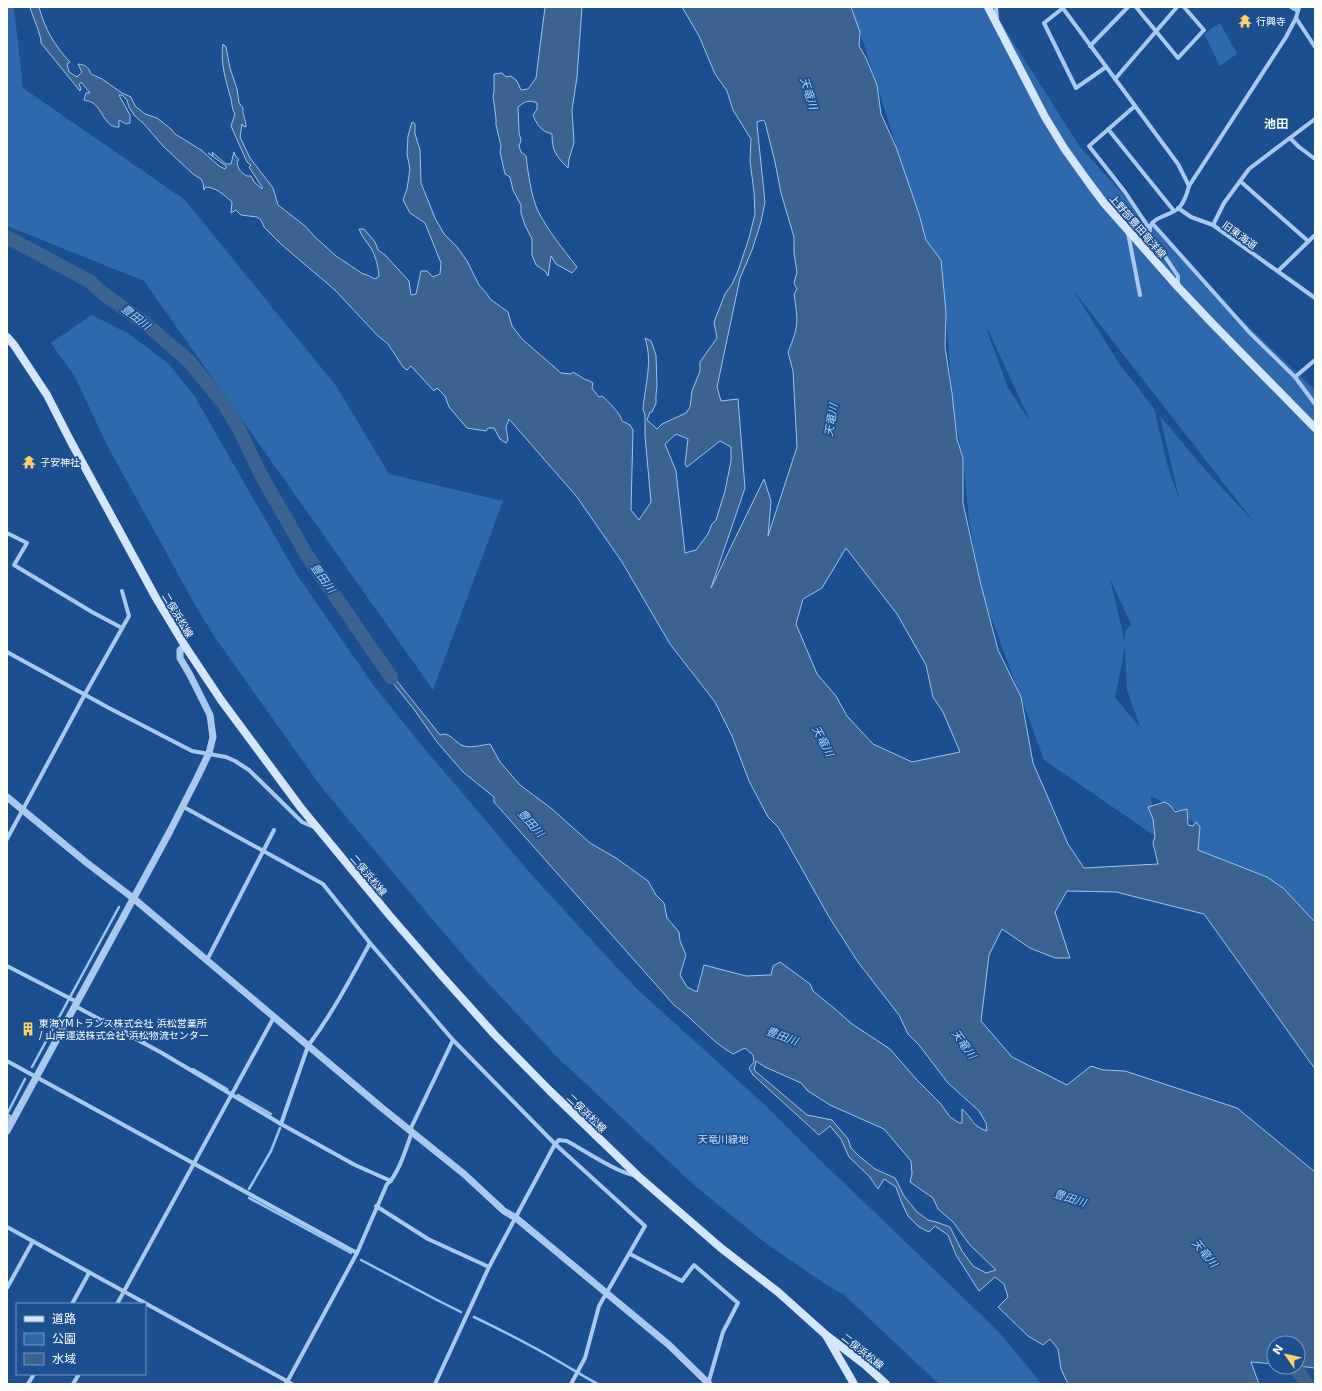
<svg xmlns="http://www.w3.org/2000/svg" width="1322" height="1391" viewBox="0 0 1322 1391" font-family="'DejaVu Sans','Noto Sans JP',sans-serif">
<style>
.green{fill:#2e69ad;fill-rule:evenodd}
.water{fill:#3c6290;stroke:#9cc4f0;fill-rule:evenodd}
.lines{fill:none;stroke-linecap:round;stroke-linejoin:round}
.stream{stroke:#9cc4f0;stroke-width:2.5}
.river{stroke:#3c6290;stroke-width:14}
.minor{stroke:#a9c9ee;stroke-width:4}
.tertiary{stroke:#a9c9ee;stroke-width:7}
.secondary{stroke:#d6e6fa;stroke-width:8}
.labels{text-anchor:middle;stroke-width:3.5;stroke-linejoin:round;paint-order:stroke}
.poi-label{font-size:10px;fill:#fff;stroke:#1b4f8f;text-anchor:start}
.street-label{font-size:10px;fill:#fff;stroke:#1b4f8f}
.park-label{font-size:10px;fill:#cfe3fa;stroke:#1b4f8f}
.water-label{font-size:11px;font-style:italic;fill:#b5d3f5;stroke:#1b4f8f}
.quarter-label{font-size:12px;font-weight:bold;fill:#fff;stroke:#1b4f8f}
</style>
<rect width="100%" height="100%" fill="#1b4f8f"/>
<!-- green -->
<g class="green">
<path d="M7 7H14L23 88 185 200 337 387 389 474 503 501 433 690 144 281 7 226Z"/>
<path d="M852 7H991L1080 147 1211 290 1315 390V922L1198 850 1200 827 1171 806 1151 796 1155 836 1044 760 982 593 969 521 963 458 951 400 952 393 942 268 926 240ZM1073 290 1254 522 1207 472 1160 416 1180 502 1167 464 1154 408 1120 365ZM985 325 990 334 1030 421 1008 388ZM1110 579 1131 624 1125 632V642ZM1125 647 1127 690 1140 727 1115 698Z"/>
<path d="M1220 23 1237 54 1220 66 1204 34Z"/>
<path d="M92 315 129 334 169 364 195 397 297 575 374 686 419 742 537 881 637 989 765 1105 817 1157 998 1331 1042 1384H939L843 1294 825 1284 763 1241 695 1186 556 1056 466 959 348 819 322 788 216 639 195 605 107 445 75 377 51 343Z"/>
</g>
<!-- water -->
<g class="water">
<path d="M30 7H39C44 27 55 47 70 62L67 64 69 72 77 77 82 72 78 64C86 65 88 67 91 74L102 79 122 93 131 97 135 106 145 114 157 118 171 129 175 134 201 150 219 166 225 169 226 168V166L208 153 213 156 212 152 226 164H231L234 152 235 155 239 160 237 161C238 169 240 172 247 176H251L254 182 262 189V187L249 167 251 165 247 162 231 126 235 114C232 109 232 105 231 99 226 81 220 63 223 44L226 47 230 68 237 89 239 103 243 108C242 114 246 120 246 127L243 126 242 124 240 137 250 158 273 188 278 205 305 226 315 237 336 256 363 274 367 275 375 279 379 276C378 266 376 257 371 248 367 242 362 237 359 229H364L375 242 378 250 385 255 409 281 411 295 416 294 421 271H427L433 277 440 274 441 263 425 223 410 213 403 200 407 189 410 169 407 154 408 136 412 122 415 124V134L420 150 421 183 435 218 444 234 457 247 467 261 479 285 487 294 490 299 508 312 512 326 522 339 561 373 571 374 573 372 586 380H588L593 383 592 388 599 397 602 396C608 401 621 414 622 421L630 425 633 430 631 510 639 520 651 502 645 436V415L643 409C645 385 653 362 645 338L651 341 656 355 657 385 656 395V403L652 412H650L647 420 657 429 662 424 686 413 690 407 692 391 700 371V362L717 338 714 322 725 294 732 284 738 271 749 238 755 214 754 192 750 161 751 139 733 110 727 91 715 74 699 36 682 7H851L860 32 859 46 866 58 877 85 881 114 896 147 919 214 926 240 941 260 946 312 945 347 952 393 957 439 963 458V503L980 581 998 650 1021 697 1033 763 1068 844 1084 868 1158 864 1153 843 1155 836 1153 819 1148 807 1165 802 1171 806 1175 812 1187 809 1188 825 1193 826 1196 822 1200 827 1198 850 1267 877 1283 888 1315 922V1069L1204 914 1116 892 1067 891 1055 912 1070 958H1055L1030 948 1002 929 989 955 981 1021 1012 1057 1067 1085 1091 1066 1103 1070 1125 1071 1237 1108 1315 1172V1368L1298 1366V1343H1274V1364L1251 1362 1259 1384H1068L1061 1369 1058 1349 1050 1339 1043 1345 1028 1336 998 1307 1008 1297 1004 1284 995 1277 979 1291 956 1255 948 1235 935 1226 929 1232 919 1227 908 1216 901 1201 896 1187 884 1179 878 1189 869 1176 849 1157 841 1139 830 1126 819 1135 753 1075 749 1068 754 1062 753 1055 745 1048 733 1054C710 1041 695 1020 674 1005L494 802V797L463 772 437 742 413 708 379 666 381 661 440 735C449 731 454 741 461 745 470 749 481 745 490 744L500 762 520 785 552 809 590 843 616 858 648 881 656 895 664 903 667 918 679 932 680 941 686 955 680 975 687 987 697 992 704 965 746 976 771 975 773 966 780 962 810 984 813 991 835 1009 852 1024 890 1049 916 1079 940 1103 950 1117 959 1123H962V1109C973 1118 971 1126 987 1131L986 1123 979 1111 948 1083 919 1045 908 1034 899 1015 858 962 829 917 789 846 778 827 768 817 749 781 732 736 715 702 670 644 622 562 577 497 509 419 506 427 508 440 506 443 500 439 494 428H488L486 431 467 428 449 407 445 396 437 388 434 391 411 366 407 370 403 367 388 344 377 335 335 290 282 245 264 227 261 220 257 217 241 215 236 210 231 213 232 202C224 195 216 187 205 187L204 190 203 183 201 179 193 174 163 146 144 124 134 115 129 107 127 100 122 95H119L130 115V123L126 124 119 120V127C105 128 103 110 93 103 90 101 87 101 84 100L86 93H90L81 82 79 85 81 88 80 91 41 43C42 37 32 15 30 7ZM763 120 765 122 775 162 781 193 794 237V253L797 272 794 283 797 289 794 294C798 321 799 326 788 352L793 371 797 447 768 536 771 501 764 479 711 588 745 488 738 399 721 401 717 387 740 278 752 250 761 222 765 202 757 125V122ZM676 434 688 439 685 464 687 467 720 441 731 447V461L725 491 716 520 712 524 708 534 696 550 685 553 676 471 665 444ZM846 548 897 614 926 665 933 697 943 712 960 752 912 762 873 744 847 716 836 696 817 674 796 624 803 599 822 588ZM756 1061 765 1067 801 1083 808 1091 830 1105 884 1129 911 1161 912 1174 910 1182 933 1198 938 1209 953 1222 970 1245 996 1270 986 1273 973 1266 962 1251 950 1227 939 1223 928 1220 917 1212 904 1196 895 1178 875 1169 859 1156 851 1148 848 1139 832 1120 807 1115 754 1070Z"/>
<path d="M545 7H582L577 77 572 110 574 143 569 159 568 168C556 156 552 151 552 134 541 131 537 125 533 115L537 109V103C529 99 524 102 518 107L519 133 521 140 519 146 521 152 526 156C528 172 531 196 538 211 548 231 563 249 577 267L572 273 556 264 551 256 548 276 545 271 536 265 532 255V239L525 225 521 213V205L513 190 510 177 505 174 500 152 501 146 496 125V118L493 96 494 93V74L502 73 506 77 511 76 517 81 521 90 528 89 536 78Z"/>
</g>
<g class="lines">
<!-- stream -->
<g class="stream">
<path d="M104 1019 145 1042"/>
<path d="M32 1067 119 907"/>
<path d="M193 1069 227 1089"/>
<path d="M238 1095 271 1114"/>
<path d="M7 1122 10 1116 7 1114 25 1079"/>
<path d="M249 1189 271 1151 280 1128"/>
<path d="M249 1198 351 1253"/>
<path d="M361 1260 437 1300 461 1312"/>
<path d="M474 1317C503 1331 531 1345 558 1361 572 1369 584 1377 598 1384"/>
</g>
<!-- river -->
<g class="river">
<path d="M7 237 89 281 104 294 146 324 189 361 224 404 240 431 261 475 308 557 391 677"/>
<path d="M1295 1367 1307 1384"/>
</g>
<!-- minor -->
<g class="minor">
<path d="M996 7 997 19"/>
<path d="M1062 7 1178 164 1189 186"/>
<path d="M1136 7 1178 58 1204 30 1184 7"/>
<path d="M1291 7 1298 11"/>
<path d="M1063 8 1044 23 1076 88 1106 67"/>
<path d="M1296 18 1315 47"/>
<path d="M1090 46 1128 7"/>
<path d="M1115 79 1177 7"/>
<path d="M1135 106 1089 146 1125 192 1149 228"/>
<path d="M1108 129 1174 211"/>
<path d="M1290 138 1299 147 1315 159"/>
<path d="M1240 181 1308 241"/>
<path d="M1178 208 1191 217 1213 225 1315 298"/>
<path d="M1152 223 1250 333 1295 377 1315 404"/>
<path d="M1213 225 1224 203 1249 169 1315 119"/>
<path d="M1128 233 1140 295"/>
<path d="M1278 271 1314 236 1315 237"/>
<path d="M1178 285V276L1150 234C1147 217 1167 217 1178 209 1184 203 1187 194 1189 186L1286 37 1296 18 1299 7"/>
<path d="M1295 377 1315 360"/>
<path d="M7 533 27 543 14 565 92 612 122 628"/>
<path d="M7 652 109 708 192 751 226 757 235 761 249 770 302 822 316 828"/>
<path d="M182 806 323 884 370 943 453 1040 555 1144 645 1226 599 1306 585 1358 571 1384"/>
<path d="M7 839 85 694 129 616 122 591"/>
<path d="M207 960 274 830"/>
<path d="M7 966 77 1002"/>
<path d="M75 1006 162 1053 281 1124 355 1165 391 1181"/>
<path d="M7 1061 357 1253"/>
<path d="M281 1124 308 1046C332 1014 351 978 370 943"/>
<path d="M376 1206 428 1239 489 1267"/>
<path d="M7 1227 292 1384"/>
<path d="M630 1254 682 1281 694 1265 738 1303 723 1332 708 1384"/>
<path d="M7 1288 33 1241"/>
<path d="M72 1304 89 1273"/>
<path d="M117 1304 274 1017"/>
<path d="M28 1384 34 1374"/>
<path d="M73 1384 79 1374"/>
<path d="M286 1384 357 1253 387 1184C398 1176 407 1146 412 1132L411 1128 453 1040"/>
<path d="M435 1384 489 1267 555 1144 559 1140 567 1141C585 1151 616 1172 636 1176"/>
</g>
<!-- tertiary -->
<g class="tertiary">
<path d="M7 797 87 863 133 898 382 1108 464 1174 504 1211 516 1218 669 1345 709 1384"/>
<path d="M7 1131 169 833 198 776 209 753 213 737 210 715 190 675 180 658V650L185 646"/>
</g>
<!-- secondary -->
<g class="secondary">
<path d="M988 7 1045 117 1064 148 1089 183 1104 203 1178 287 1211 322 1315 428"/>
<path d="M7 337 14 345 47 395 70 440 156 598 185 646 221 700 301 808 390 916 442 976 494 1034 550 1091 638 1176 721 1248 778 1292 826 1335 864 1364 886 1384"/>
<path d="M827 1337 854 1384"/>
</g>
</g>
<!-- icons -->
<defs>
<g id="temple-bare" transform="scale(1.08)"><path d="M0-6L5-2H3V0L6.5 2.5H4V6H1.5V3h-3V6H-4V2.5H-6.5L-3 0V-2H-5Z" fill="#ffd166" stroke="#1b4f8f" stroke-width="2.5" paint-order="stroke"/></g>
<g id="building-bare" transform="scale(1.08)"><path d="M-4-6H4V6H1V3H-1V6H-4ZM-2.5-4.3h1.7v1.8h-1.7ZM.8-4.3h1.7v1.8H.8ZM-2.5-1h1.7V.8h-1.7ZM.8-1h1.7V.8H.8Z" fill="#ffd166" stroke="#1b4f8f" stroke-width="2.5" paint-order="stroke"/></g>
</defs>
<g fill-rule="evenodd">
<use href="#temple-bare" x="1245" y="21"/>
<use href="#temple-bare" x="29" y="462"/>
<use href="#building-bare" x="28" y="1029"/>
</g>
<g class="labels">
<!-- poi labels -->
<g class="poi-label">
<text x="1256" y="25">行興寺</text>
<text x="40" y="466">子安神社</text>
<text x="39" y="1027">東海YMトランス株式会社 浜松営業所<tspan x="39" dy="12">/ 山岸運送株式会社 浜松物流センター</tspan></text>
</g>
<!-- street labels -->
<g class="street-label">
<text transform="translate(1138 226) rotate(49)" y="4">上野部豊田竜洋線</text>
<text transform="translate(1240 235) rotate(36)" y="4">旧東海道</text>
<text transform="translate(178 615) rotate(59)" y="4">二俣浜松線</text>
<text transform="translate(369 875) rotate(50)" y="4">二俣浜松線</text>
<text transform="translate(587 1113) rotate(44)" y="4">二俣浜松線</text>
<text transform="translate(863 1351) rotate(39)" y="4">二俣浜松線</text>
</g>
<!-- park labels -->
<g class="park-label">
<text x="723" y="1143">天竜川緑地</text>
</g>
<!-- water labels -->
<g class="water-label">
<text transform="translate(809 93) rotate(73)" y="4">天竜川</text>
<text transform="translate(136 317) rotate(38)" y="4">豊田川</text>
<text transform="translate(831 420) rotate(-81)" y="4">天竜川</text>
<text transform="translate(323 578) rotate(55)" y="4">豊田川</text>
<text transform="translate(823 741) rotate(62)" y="4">天竜川</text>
<text transform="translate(531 823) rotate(49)" y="4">豊田川</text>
<text transform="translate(782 1036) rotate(20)" y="4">豊田川</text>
<text transform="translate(964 1044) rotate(55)" y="4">天竜川</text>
<text transform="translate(1070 1198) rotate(18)" y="4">豊田川</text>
<text transform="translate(1205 1253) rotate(51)" y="4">天竜川</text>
</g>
<!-- quarter labels -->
<g class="quarter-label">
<text x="1276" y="128">池田</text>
</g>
</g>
<!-- border -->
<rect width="1322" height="1391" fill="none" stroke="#ffffff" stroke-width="16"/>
<!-- legend -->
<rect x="16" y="1303" width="130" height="72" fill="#1b4f8f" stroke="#7695bc"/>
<rect x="24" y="1316" width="20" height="6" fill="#d6e6fa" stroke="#7695bc"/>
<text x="52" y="1323" font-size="12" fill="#ffffff">道路</text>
<rect x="24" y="1333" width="20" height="12" fill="#2e69ad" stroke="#7695bc"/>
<text x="52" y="1343" font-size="12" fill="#ffffff">公園</text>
<rect x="24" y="1353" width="20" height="12" fill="#3c6290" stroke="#7695bc"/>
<text x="52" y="1363" font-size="12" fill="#ffffff">水域</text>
<!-- north arrow -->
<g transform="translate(1286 1355) rotate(304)"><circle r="19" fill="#1b4f8f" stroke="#7695bc"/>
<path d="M0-3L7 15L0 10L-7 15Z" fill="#ffd166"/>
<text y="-6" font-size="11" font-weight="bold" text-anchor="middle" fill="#ffffff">N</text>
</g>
</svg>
